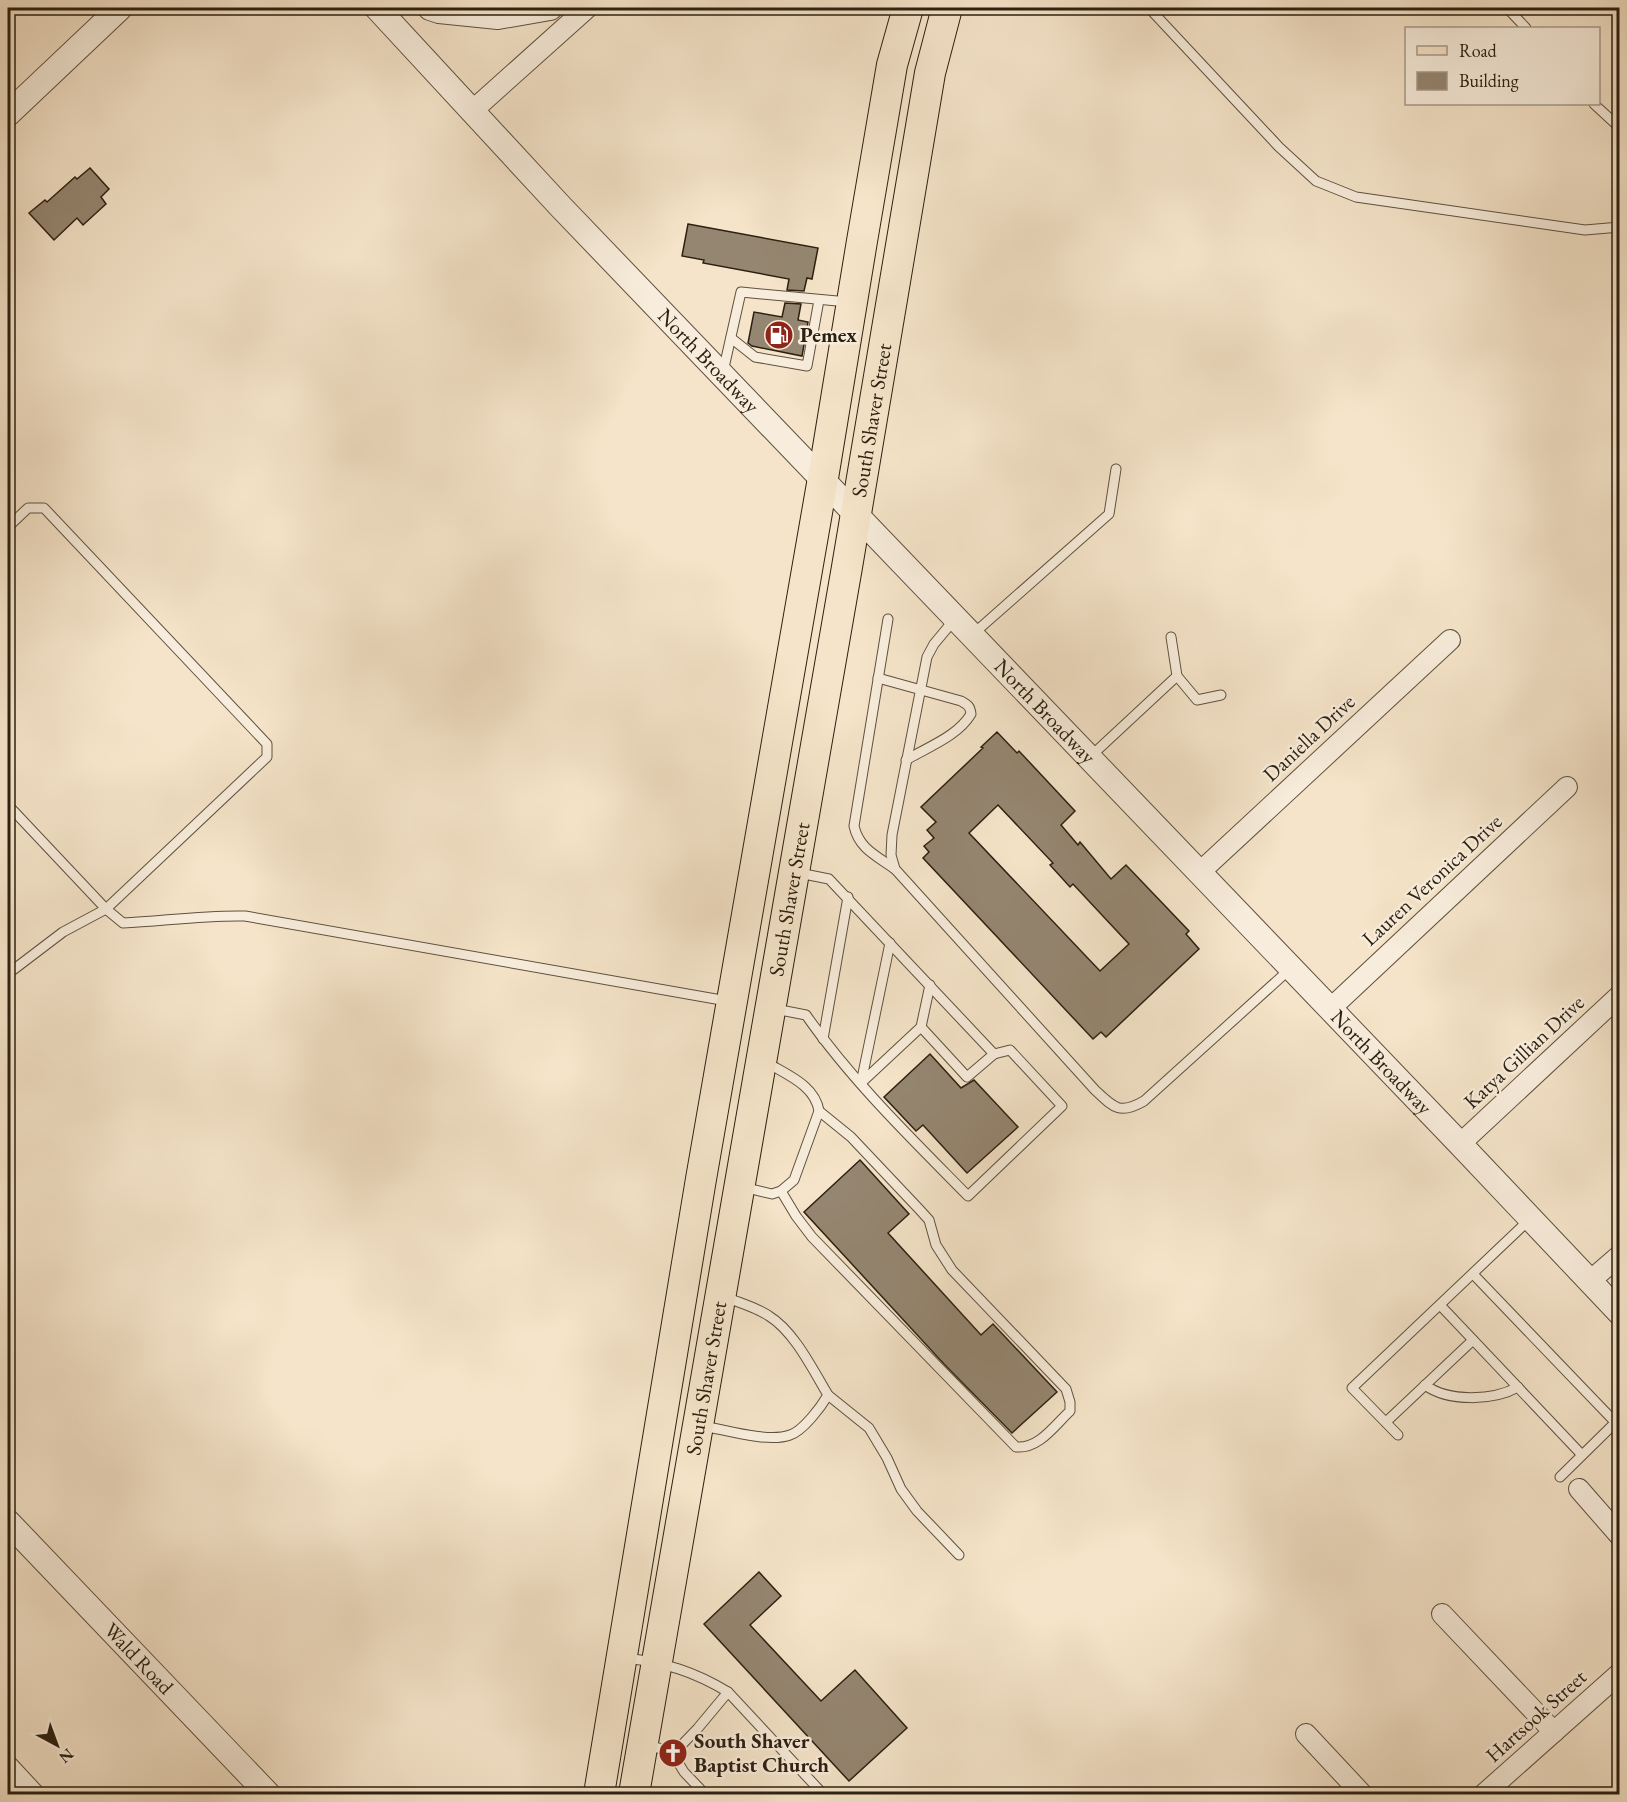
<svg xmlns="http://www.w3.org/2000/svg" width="1627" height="1802" viewBox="0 0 1627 1802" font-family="'EB Garamond',serif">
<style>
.building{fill:#958671;stroke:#2c2011;stroke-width:1.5;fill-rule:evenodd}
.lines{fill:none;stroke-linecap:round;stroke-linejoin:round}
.service-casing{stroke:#5e513f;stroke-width:11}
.minor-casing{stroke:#5e513f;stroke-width:22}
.tertiary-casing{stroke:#5e513f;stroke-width:26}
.primary-casing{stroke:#2c2011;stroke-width:32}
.service{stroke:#f8eddc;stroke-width:9}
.minor{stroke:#f8eddc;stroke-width:20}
.tertiary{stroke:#f8eddc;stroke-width:24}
.primary{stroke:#f5e4c9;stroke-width:30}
.labels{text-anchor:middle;stroke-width:5;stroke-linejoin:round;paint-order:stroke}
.poi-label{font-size:21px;font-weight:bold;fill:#2c2011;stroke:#f8eddc;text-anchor:start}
.street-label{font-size:21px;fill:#2c2011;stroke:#f8eddc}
</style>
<rect width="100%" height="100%" fill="#f5e4c9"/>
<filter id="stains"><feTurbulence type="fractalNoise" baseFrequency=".00333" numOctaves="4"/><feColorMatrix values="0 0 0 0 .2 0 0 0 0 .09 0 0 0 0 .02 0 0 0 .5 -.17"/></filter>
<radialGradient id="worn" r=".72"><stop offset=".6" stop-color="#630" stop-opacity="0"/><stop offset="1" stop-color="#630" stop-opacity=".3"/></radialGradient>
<!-- building -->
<g class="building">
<path d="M90 168 109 189 101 197 106 204 83 225 77 218 54 240 29 213 45 200 47 202 75 177 77 179Z"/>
<path d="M688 224 818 248 812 279 807 278 804 291 787 290 789 279 703 263 704 260 682 256Z"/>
<path d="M785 303 801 304 798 320 808 322 802 356 752 346 748 343 754 312 782 317Z"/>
<path d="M997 732 1017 753 1019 751 1075 811 1061 825 1078 845 1080 842 1111 879 1126 865 1189 931 1186 934 1199 949 1106 1037 1101 1032 1093 1039 923 858 929 852 924 846 934 838 927 830 936 822 921 807 983 748 981 747ZM998 805 1053 863 1050 865 1070 887 1073 884 1129 944 1100 971 969 833Z"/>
<path d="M930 1054 961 1088 974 1080 1018 1127 967 1173 923 1125 916 1131 884 1097Z"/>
<path d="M860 1160 909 1214 888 1233 981 1335 993 1324 1057 1392 1012 1433 944 1364 804 1212Z"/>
<path d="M759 1572 781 1596 750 1625 821 1701 855 1670 907 1728 849 1781 704 1624Z"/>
</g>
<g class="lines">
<!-- service casing -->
<g class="service-casing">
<g id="service">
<path d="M1149 8 1279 147 1316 181 1356 197 1585 230 1620 227"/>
<path d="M1507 8 1526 28"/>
<path d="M1594 104 1620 128"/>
<path d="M731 338 755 357 807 366 819 300"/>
<path d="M723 372 741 292 848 302"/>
<path d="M8 527 28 508H44L267 744V757L106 909 63 932 13 970 8 963"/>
<path d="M888 619 854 826C859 849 877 856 895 869"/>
<path d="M954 620 934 644 927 657 892 835 891 855 895 869 1095 1090C1114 1108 1120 1115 1144 1101L1290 969"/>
<path d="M972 635 1109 514 1116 469"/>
<path d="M1171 637 1177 676 1197 700 1221 695"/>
<path d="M878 678 961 701C968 705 970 706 971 714 958 736 928 747 906 760"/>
<path d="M1091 756 1177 676"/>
<path d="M8 805 106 909 123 923C164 921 204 915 245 916L727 1001"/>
<path d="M930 985 921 1027 967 1077 994 1054"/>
<path d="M775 1009 806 1015C852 1081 912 1139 968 1196L1062 1106 1010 1050 994 1054 829 879 799 873"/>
<path d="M823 1039 848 897"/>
<path d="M861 1083 890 943"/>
<path d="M861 1083 921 1027"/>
<path d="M743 1187 772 1194 781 1191 794 1180 819 1111C815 1085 787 1075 766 1062"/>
<path d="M781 1191 796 1216 812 1237 1016 1447C1039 1449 1054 1426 1070 1411V1402L1066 1389 952 1270 936 1245 929 1220 919 1209 851 1137 819 1111"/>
<path d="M1473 1274 1615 1422"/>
<path d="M1440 1305 1582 1455"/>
<path d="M1425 1385C1448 1402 1493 1401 1518 1387"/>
<path d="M828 1395 869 1428 887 1458 901 1489 917 1511 959 1555"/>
<path d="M1386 1422 1473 1340"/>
<path d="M703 1426C726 1430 768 1443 790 1435 803 1431 821 1407 828 1395 813 1370 794 1331 769 1316 756 1307 740 1303 725 1297"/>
<path d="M1398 1435 1352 1388 1529 1220"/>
<path d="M1560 1477 1618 1420"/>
<path d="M626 1658C666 1663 693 1671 728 1692"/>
<path d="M648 1744 673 1754 684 1772 705 1794"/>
<path d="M673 1754 698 1728 728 1692 823 1794"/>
</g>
</g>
<!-- minor casing -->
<g class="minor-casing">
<g id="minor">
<path d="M471 112 587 8"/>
<path d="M1200 872 1450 640"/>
<path d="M1330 1009 1567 787"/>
<path d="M1460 1144 1620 995"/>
<path d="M1590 1281 1620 1255"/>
<path d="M1579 1489 1620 1536"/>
<path d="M1442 1614 1554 1732"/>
<path d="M1306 1734 1362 1794"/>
<path d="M8 1766 34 1794"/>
<path d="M1484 1794 1620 1673"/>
</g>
</g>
<!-- tertiary casing -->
<g class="tertiary-casing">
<g id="tertiary">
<path id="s1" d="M377 8 560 206 1460 1144 1620 1313"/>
<path d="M430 8 439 11 498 17 550 8"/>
<path d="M8 114 120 8"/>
<path id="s2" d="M8 1522 268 1794"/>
</g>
</g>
<!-- primary casing -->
<g class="primary-casing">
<g id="primary">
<path d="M599 1794 701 1179 823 478 862 241 892 65 908 8"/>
<path id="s3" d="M634 1794 847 567 930 73 947 8"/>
</g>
</g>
<!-- service -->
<use href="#service" class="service"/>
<!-- minor -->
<use href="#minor" class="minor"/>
<!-- tertiary -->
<use href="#tertiary" class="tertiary"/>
<!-- primary -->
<use href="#primary" class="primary"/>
</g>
<!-- icons -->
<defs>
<g id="fuel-disc" transform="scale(1.5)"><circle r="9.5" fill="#8f2418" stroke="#f8eddc"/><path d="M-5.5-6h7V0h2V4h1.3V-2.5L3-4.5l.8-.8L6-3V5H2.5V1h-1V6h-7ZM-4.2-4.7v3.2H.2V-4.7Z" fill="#fff"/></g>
<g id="church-disc" transform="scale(1.5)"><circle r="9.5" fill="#8f2418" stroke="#f8eddc"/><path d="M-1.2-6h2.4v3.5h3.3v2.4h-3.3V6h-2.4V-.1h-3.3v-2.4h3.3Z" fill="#fff"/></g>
</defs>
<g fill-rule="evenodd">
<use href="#fuel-disc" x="779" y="335"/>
<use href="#church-disc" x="673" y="1753"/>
</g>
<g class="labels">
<!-- poi labels -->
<g class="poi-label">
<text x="800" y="342">Pemex</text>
<text x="694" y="1748">South Shaver<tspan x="694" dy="24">Baptist Church</tspan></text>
</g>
<!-- street labels -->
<g class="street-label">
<text dy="7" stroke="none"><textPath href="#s1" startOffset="484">North Broadway</textPath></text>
<text dy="7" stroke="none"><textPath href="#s3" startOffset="1394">South Shaver Street</textPath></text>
<text dy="7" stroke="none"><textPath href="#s1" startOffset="970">North Broadway</textPath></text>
<text transform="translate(1309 738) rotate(-43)" y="7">Daniella Drive</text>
<text transform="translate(1432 880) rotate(-43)" y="7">Lauren Veronica Drive</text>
<text dy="7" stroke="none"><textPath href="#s3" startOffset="908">South Shaver Street</textPath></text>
<text transform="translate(1524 1052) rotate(-43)" y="7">Katya Gillian Drive</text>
<text dy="7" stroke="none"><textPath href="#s1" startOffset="1456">North Broadway</textPath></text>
<text dy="7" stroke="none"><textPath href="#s3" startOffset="422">South Shaver Street</textPath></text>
<text dy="7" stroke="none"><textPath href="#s2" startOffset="189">Wald Road</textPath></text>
<text transform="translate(1536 1716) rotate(-42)" y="7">Hartsook Street</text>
</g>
</g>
<!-- margin -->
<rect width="1627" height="1802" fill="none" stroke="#f5e4c9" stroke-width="30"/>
<rect x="9" y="9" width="1609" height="1784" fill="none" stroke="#2c2011" stroke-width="3"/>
<rect x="15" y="15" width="1597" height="1772" fill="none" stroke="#2c2011" stroke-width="1.5"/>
<!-- legend -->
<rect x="1405" y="27" width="195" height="78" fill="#f8eddc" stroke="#a69b8b" stroke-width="1.5"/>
<rect x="1417" y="46" width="30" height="9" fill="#f5e4c9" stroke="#a69b8b" stroke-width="1.5"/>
<text x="1459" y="57" font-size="18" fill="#2c2011">Road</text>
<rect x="1417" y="72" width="30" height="18" fill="#958671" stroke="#a69b8b" stroke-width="1.5"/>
<text x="1459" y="87" font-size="18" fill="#2c2011">Building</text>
<!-- north arrow -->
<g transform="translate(57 1745) rotate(139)" stroke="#f8eddc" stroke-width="4.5" paint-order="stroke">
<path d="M0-4.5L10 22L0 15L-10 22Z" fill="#2c2011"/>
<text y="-9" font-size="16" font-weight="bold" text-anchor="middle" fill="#2c2011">N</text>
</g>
<rect width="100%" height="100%" filter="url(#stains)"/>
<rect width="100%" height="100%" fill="url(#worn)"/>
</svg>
